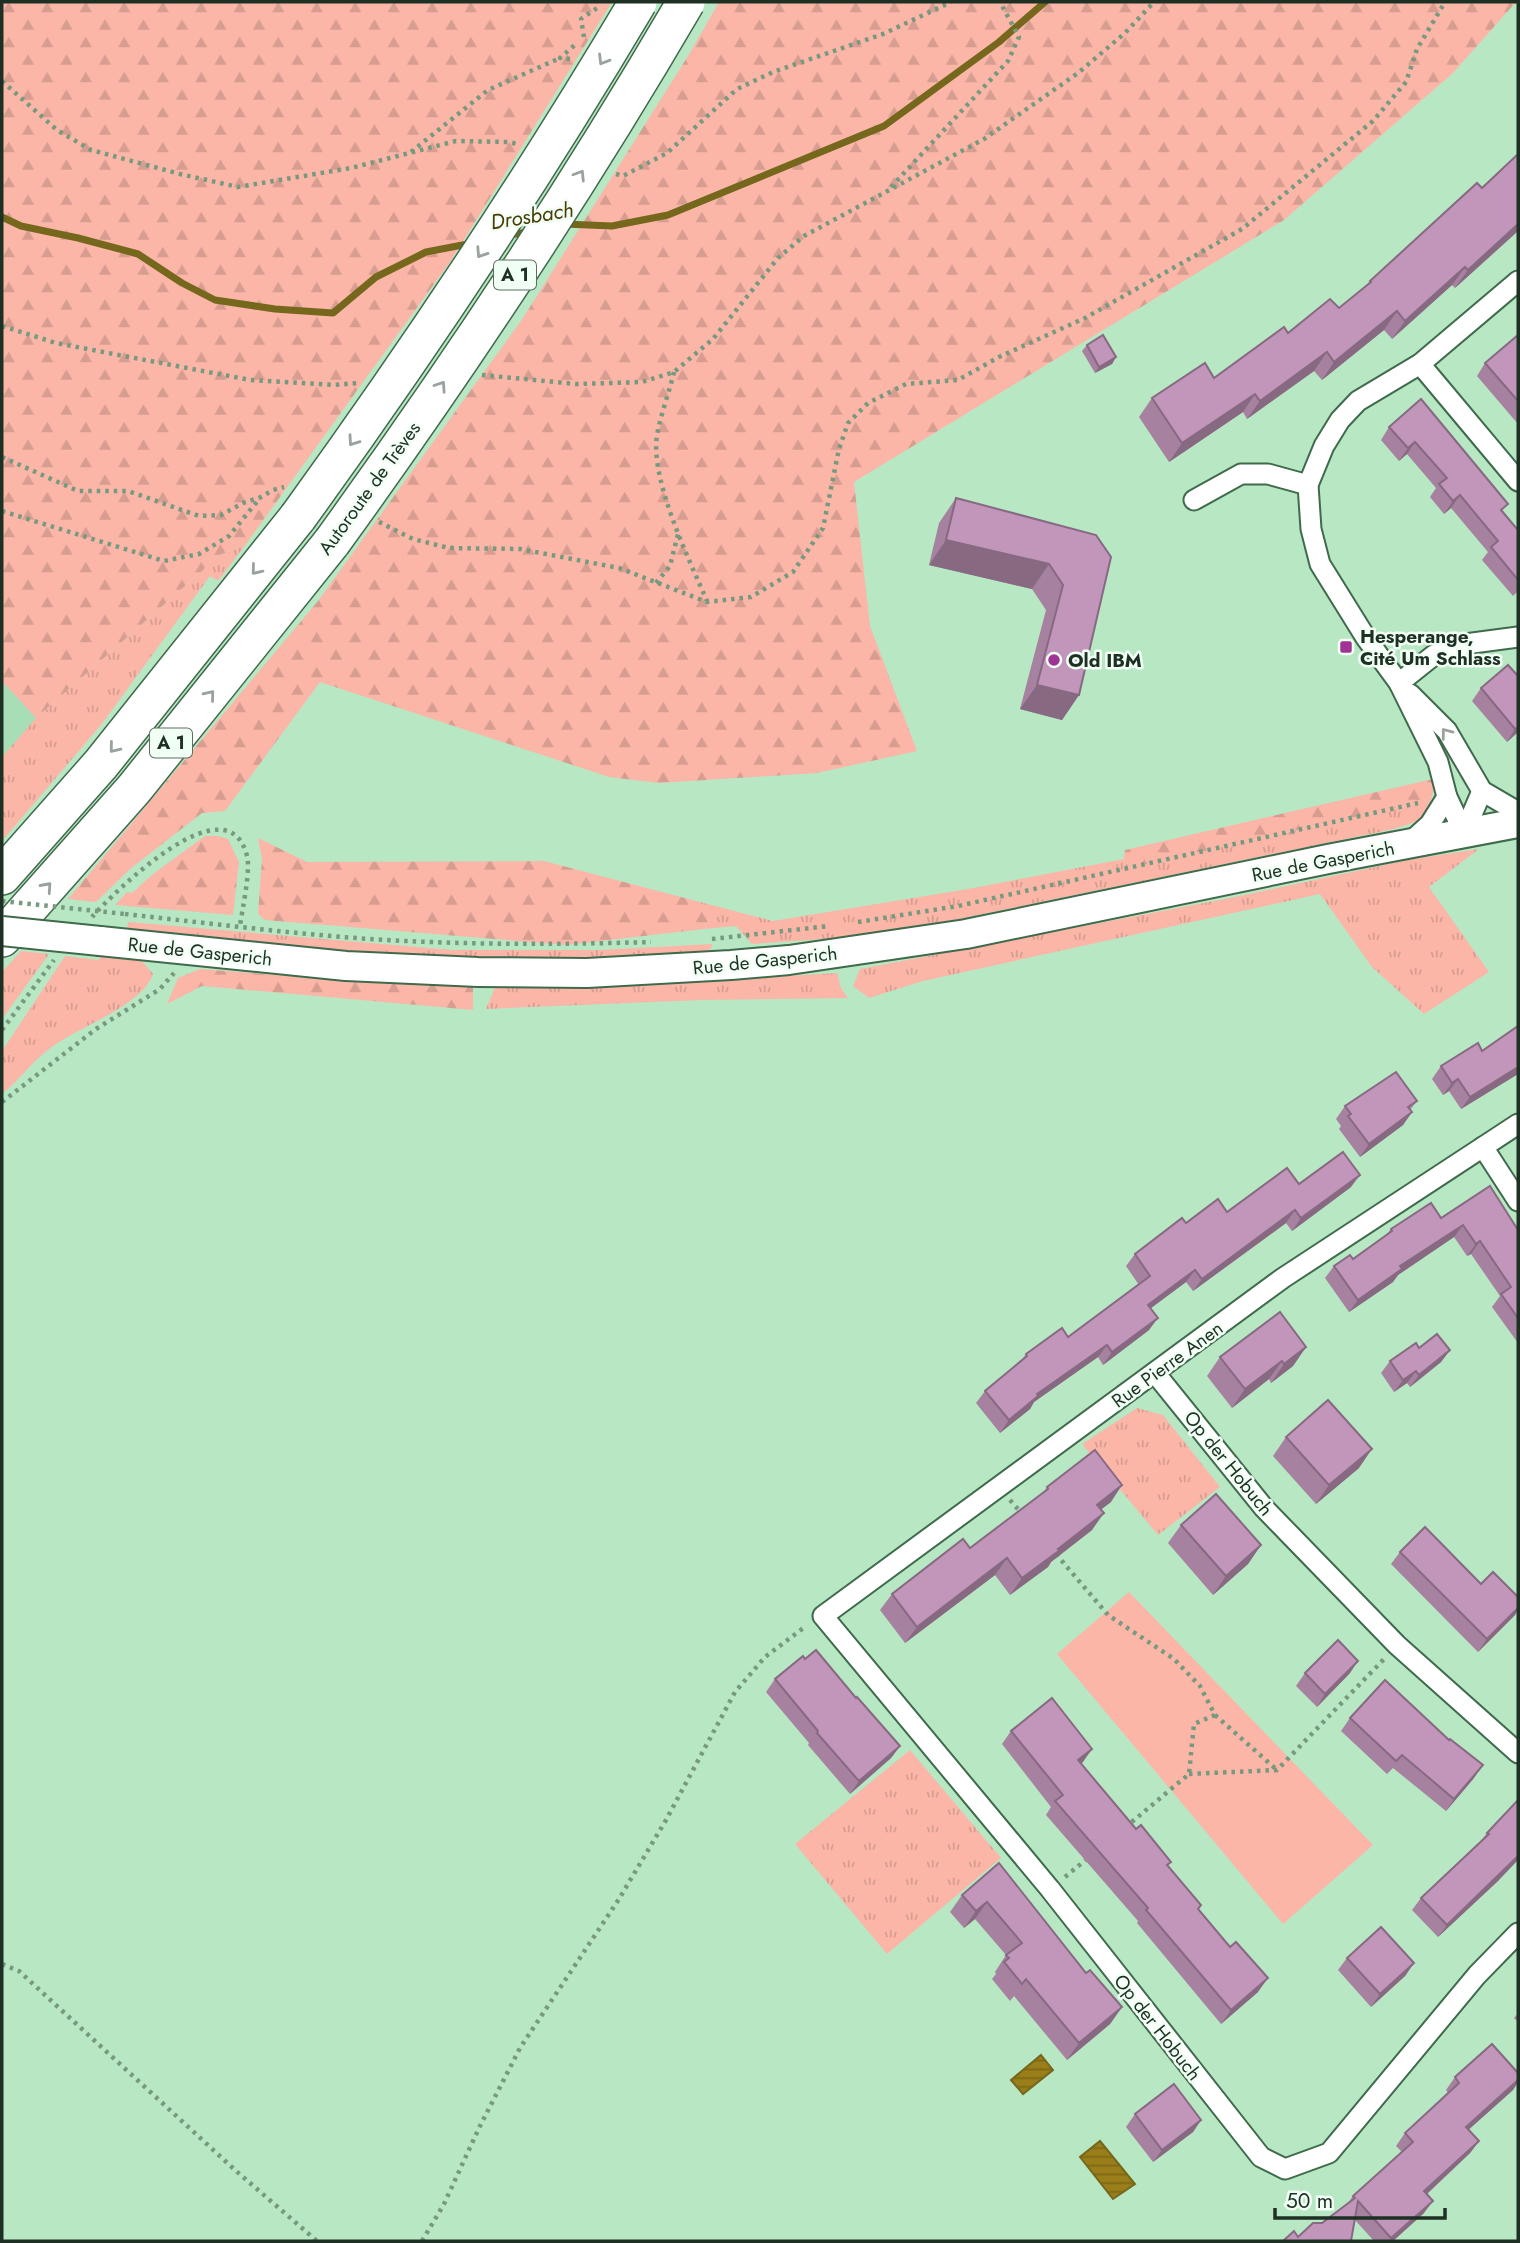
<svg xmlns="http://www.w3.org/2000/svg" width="1520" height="2243" viewBox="0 0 1520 2243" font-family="Jost,sans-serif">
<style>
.built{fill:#a7deb5}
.grass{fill:url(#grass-tufts)}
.forest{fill:url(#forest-firs)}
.green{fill:#fbb6a8}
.water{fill:url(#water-rules);stroke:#75671c;stroke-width:2}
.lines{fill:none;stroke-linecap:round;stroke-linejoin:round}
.stream{stroke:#75671c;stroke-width:7}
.street-casing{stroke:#3f6a4b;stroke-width:23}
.secondary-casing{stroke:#3f6a4b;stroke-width:32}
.highway-casing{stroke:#3f6a4b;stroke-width:40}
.path{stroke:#76997f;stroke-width:4.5;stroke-dasharray:3.5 5;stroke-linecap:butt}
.street{stroke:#fff;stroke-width:19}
.secondary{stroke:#fff;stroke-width:28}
.highway{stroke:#fff;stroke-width:37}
.secondary-bridge-casing{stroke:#3f6a4b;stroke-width:32;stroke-linecap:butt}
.highway-bridge-casing{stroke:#3f6a4b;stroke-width:40;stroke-linecap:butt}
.path-bridge{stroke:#76997f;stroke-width:4.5;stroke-dasharray:3.5 5;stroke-linecap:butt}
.secondary-bridge{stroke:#fff;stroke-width:28}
.highway-bridge{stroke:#fff;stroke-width:37}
.wall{fill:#a681a0}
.shaded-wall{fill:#876982}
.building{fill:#c196ba;stroke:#876982;stroke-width:2}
.oneway{stroke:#9aa29c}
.poi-dot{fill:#a03495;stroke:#f1fff4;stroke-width:2.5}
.labels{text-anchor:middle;stroke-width:5;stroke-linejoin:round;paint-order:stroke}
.shield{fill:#f1fff4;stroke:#5d6e62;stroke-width:2}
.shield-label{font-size:18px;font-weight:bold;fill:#1e3023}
.street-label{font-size:19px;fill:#1e3023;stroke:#f1fff4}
.poi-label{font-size:19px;font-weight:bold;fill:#1e3023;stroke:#f1fff4;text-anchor:start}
.water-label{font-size:21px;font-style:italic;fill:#493b05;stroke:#f1fff4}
</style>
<defs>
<pattern id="grass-tufts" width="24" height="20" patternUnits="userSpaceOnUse" patternTransform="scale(1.75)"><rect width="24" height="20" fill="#fbb6a8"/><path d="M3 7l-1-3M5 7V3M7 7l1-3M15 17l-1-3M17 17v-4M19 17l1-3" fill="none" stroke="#d79d90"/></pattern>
<pattern id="forest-firs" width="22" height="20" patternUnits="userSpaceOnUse" patternTransform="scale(1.75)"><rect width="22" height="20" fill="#fbb6a8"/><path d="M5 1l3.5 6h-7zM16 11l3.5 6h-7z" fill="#d79d90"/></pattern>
<pattern id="water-rules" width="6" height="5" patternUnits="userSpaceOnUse" patternTransform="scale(1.75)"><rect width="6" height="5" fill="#9a7e19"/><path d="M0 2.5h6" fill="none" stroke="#7d6816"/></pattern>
</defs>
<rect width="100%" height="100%" fill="#b8e7c3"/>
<!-- built -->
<path class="built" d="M2 681 36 718 2 757Z"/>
<!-- grass -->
<g class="grass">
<path d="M246 544 218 581 210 576 101 725 2 841V757L36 718 220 555Z"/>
<path d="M1431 800 1422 820 1394 829 882 935 752 944 736 926 704 929 711 917 700 902 773 921 968 889 1124 859 1134 867Z"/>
<path d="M1479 849 1429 887 1489 972 1424 1014 1372 967 1320 894 923 981 869 998 853 986 860 969 1230 898 1408 860Z"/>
<path d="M128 922 452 950H601L712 944 711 949 706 951C588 960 468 963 350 953 275 947 201 938 127 930Z"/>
<path d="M21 951 49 954 2 1019V972Z"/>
<path d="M100 954 141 960 153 974C143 1006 75 1028 49 1049 32 1062 19 1080 2 1094V1051L65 956 99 960Z"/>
<path d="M837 973 841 988 848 998 701 1000 486 1009 496 985C610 989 724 980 837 973Z"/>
<path d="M1137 1408 1163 1415 1220 1487 1158 1535 1082 1444Z"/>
<path d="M910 1750 1001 1858 887 1954 795 1844Z"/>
</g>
<!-- forest -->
<g class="forest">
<path d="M2 2H612L450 262 246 544 220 555 36 718 2 681Z"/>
<path d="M719 2H1516L1453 73 1284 220 854 482 870 626 917 751 817 773 659 783 609 777 320 682 225 811 202 813 130 869 96 902 68 899 318 601 523 318 688 56Z"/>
<path d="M1433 779 1434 788 1431 800 1134 867 1124 859 1125 850Z"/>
<path d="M205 836H218L228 839 239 862 233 915 115 905 127 892 132 893 153 874Z"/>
<path d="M258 838 307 862 544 861 700 902 711 917 704 929 566 945 265 920 258 914 262 859Z"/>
<path d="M200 969 367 982 473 987V1010L202 986 167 1004 178 978Z"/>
</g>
<!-- green -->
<path class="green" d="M1129 1592 1373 1845 1283 1924 1057 1654Z"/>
<!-- water -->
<g class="water">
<path d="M1041 2055 1053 2070 1023 2094 1011 2080Z"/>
<path d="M1100 2141 1135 2184 1113 2199 1080 2157Z"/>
</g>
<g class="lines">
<!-- stream -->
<g class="stream">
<path d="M2 217 21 226 78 238 138 254 182 283 215 300 275 309 333 313 376 277 426 252 473 243"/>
<path d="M564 224 612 226 668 215 884 126 999 42 1045 2"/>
<path d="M505 236 532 231"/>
</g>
<!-- street casing -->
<g class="street-casing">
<g id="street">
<path d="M1420 364 1518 481"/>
<path d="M1194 500 1241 474H1268L1308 485"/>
<path d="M1399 683 1434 655 1465 644 1518 637"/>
<path d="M1410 694 1447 731 1482 791 1518 812"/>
<path d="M1464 833 1447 797 1438 762 1399 683 1366 638 1320 564 1311 529 1308 485 1324 446 1340 420 1358 401 1420 364 1518 281"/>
<path d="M1464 833 1482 791"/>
<path d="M1410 842 1430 824 1447 797"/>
<path d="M1518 1124 1283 1278 823 1616 1050 1889 1261 2157 1285 2169 1329 2153 1477 1975 1518 1933"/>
<path d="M1483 1147 1518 1201"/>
<path d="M1155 1373 1264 1508 1397 1645 1518 1753"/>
</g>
</g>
<!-- secondary casing -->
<g class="secondary-casing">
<path id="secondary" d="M100 941 346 966 478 972 587 973 731 965 789 960 966 934 1328 859 1518 823"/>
</g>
<!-- highway casing -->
<g class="highway-casing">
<g id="highway">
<path d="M2 876 101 764 298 517"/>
<path d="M2 938 134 789 332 542"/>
</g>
</g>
<!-- path -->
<g class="path">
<path d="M584 37 581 19 600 6"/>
<path d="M570 59 560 58 577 43"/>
<path d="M2 81 57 130 91 150 180 174 238 187 351 168 456 141 509 142 517 144"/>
<path d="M411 152 488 90 560 58"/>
<path d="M616 174 623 176 667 153 737 89 773 72 883 34 951 2"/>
<path d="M891 187 1008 61 1019 37 1000 2"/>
<path d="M2 326 56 343 250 380 334 385 358 383"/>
<path d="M674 372C669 393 661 414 657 435 650 480 689 559 707 601"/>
<path d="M482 375 576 384 642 382 674 372 713 339 778 258 804 236 984 139 1078 73 1125 33 1154 2"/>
<path d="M2 457 78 491H128L199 516 221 515 243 503 261 497 273 490 284 487"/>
<path d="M2 511 164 561 199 554 229 536 260 498"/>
<path d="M379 522 413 539 449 548 520 549 619 568 707 602 751 597 793 572 823 528 839 449 848 423 868 403 906 384 958 380 999 357 1085 318 1242 229 1373 121 1406 82 1417 49 1445 2"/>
<path d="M656 583 670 566 678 534"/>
<path d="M125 914C197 922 270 931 342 937 445 945 548 945 651 942"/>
<path d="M92 917C116 890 228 780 247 856 251 870 242 910 240 926"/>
<path d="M858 922 958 906 1418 803"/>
<path d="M712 939 829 926"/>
<path d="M2 1030 54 960"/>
<path d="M2 1102 96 1029 160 989 174 973"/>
<path d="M1010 1500 1023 1515"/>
<path d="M1056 1554 1108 1615 1174 1659 1200 1686 1215 1715 1194 1724 1189 1774 1127 1826"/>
<path d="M1215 1715 1277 1770"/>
<path d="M1189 1774 1277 1770 1385 1658"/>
<path d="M1065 1877 1088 1858"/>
<path d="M2 1964 19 1971 235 2170 317 2241"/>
<path d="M422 2241 444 2204 479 2128 520 2048 619 1899 666 1820 735 1692 765 1657 806 1626"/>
</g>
<!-- street -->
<use href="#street" class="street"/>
<!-- secondary -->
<use href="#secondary" class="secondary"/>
<!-- highway -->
<use href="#highway" class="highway"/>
<!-- secondary-bridge casing -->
<g class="secondary-bridge-casing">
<path id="secondary-bridge" d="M2 931 100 941"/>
</g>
<!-- highway-bridge casing -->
<g class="highway-bridge-casing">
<g id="highway-bridge">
<path d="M298 517C419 350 533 179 638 2"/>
<path d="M332 542C458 368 578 187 686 2"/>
</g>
</g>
<!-- path-bridge -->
<path class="path-bridge" d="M2 901 125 914"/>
<!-- secondary-bridge -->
<use href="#secondary-bridge" class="secondary-bridge"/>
<!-- highway-bridge -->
<use href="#highway-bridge" class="highway-bridge"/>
</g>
<!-- wall -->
<g class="wall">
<path d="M1518 231 1455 288 1452 285 1392 339 1384 330 1322 380 1314 371 1247 419 1243 412 1169 462 1139 417 1152 398 1214 378 1288 333 1339 308 1366 286 1370 281Z"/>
<path d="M1518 335V424L1477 376 1485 363Z"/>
<path d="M1087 345 1116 357 1112 364 1095 373 1082 351Z"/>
<path d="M1421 399 1503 511 1518 530V591L1513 596 1482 560 1488 552 1451 508 1444 514 1430 497 1436 488 1407 454 1399 461 1381 440 1389 427Z"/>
<path d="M956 498 1096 535 1079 695 1062 720 1020 709 1046 610 1032 589 929 565 939 523Z"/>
<path d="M1518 676V732L1507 742 1472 701 1481 688Z"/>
<path d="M1518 1026V1074L1461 1109 1449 1091 1443 1095 1432 1079 1441 1066 1482 1051Z"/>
<path d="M1417 1101 1410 1110 1412 1112 1403 1125 1360 1157 1339 1129 1341 1126 1336 1119 1345 1106Z"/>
<path d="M1299 1184 1351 1187 1292 1231 1286 1223 1193 1291 1186 1282 1151 1308 1149 1330 1103 1365 1098 1357 1034 1402 1030 1409 1000 1433 976 1403 985 1391 1021 1361 1026 1354 1068 1337 1139 1285 1126 1266 1135 1254 1186 1223 1227 1212Z"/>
<path d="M1441 1218 1518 1230V1343L1492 1307 1500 1296 1471 1254 1467 1256 1454 1237 1398 1275 1393 1282 1349 1312 1325 1278 1334 1266 1353 1259 1386 1235 1391 1229Z"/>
<path d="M1306 1347 1293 1366 1271 1383 1269 1379 1232 1408 1207 1376 1220 1357Z"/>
<path d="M1419 1348 1450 1350 1441 1362 1410 1387 1407 1383 1394 1392 1381 1373 1390 1361Z"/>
<path d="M1286 1437 1359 1468 1316 1504 1273 1456Z"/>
<path d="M1047 1487 1111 1502 1101 1509 1092 1530 1051 1562 1048 1567 1010 1595 995 1575 905 1643 880 1610 892 1594 970 1548 1043 1493Z"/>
<path d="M1181 1525 1261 1545 1248 1564 1213 1595 1168 1543Z"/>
<path d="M1400 1552 1481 1584 1515 1615 1478 1652 1391 1564Z"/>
<path d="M1305 1673H1350L1317 1707 1296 1686Z"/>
<path d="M775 1679 856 1698 900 1746 891 1758 850 1794 808 1745 809 1743 766 1692Z"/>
<path d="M1350 1718 1474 1778 1446 1811 1393 1768 1387 1774 1341 1731Z"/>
<path d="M1011 1731 1083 1762 1081 1764 1168 1866 1258 1992 1221 2024 1137 1923 1138 1921 1046 1815 1051 1807 1002 1744Z"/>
<path d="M1518 1800 1499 1880 1438 1937 1412 1910 1421 1898 1481 1841 1487 1833Z"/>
<path d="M999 1863 1086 1973 1122 2007 1110 2024 1067 2060 1014 1996 1010 2001 992 1979 996 1974 995 1972 1006 1955 975 1919 964 1928 950 1912 962 1895Z"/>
<path d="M1347 1958 1414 1963 1405 1976 1371 2007 1338 1970Z"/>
<path d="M1518 2013V2022L1514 2018Z"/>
<path d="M1518 2073V2082L1513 2090 1468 2130 1479 2141 1470 2153 1427 2194 1424 2213 1393 2241H1374L1355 2220 1298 2237 1322 2223 1348 2203 1353 2196 1402 2152 1396 2146 1405 2133 1448 2093 1446 2090 1455 2077Z"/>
<path d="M1135 2114 1201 2120 1193 2132 1153 2162 1126 2127Z"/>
</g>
<!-- shaded-wall -->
<g class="shaded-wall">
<path d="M1518 224V231L1455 288 1468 270Z"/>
<path d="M1465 267 1452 285 1392 339 1405 321Z"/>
<path d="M1397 311 1384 330 1322 380 1334 362Z"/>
<path d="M1327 352 1314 371 1247 419 1260 401Z"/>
<path d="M1116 357 1112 364 1095 373 1099 367Z"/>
<path d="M1255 394 1243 412 1169 462 1182 443Z"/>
<path d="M1415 442 1407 454 1399 461 1408 448Z"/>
<path d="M1460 495 1451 508 1444 514 1453 501Z"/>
<path d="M946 540 1049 564 1032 589 929 565Z"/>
<path d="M1037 685 1079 695 1062 720 1020 709Z"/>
<path d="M1518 727V732L1507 742 1515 729Z"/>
<path d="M1518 1067V1074L1461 1109 1470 1097Z"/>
<path d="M1458 1079 1449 1091 1443 1095 1452 1083Z"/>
<path d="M1412 1112 1403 1125 1360 1157 1369 1144Z"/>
<path d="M1360 1175 1351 1187 1292 1231 1301 1218Z"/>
<path d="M1295 1210 1286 1223 1193 1291 1202 1279Z"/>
<path d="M1463 1225 1454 1237 1398 1275 1393 1282 1349 1312 1358 1300 1400 1266Z"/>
<path d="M1480 1241 1471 1254 1467 1256 1476 1244Z"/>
<path d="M1195 1270 1186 1282 1139 1317 1148 1305Z"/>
<path d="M1158 1318 1149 1330 1103 1365 1112 1352Z"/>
<path d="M1107 1345 1098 1357 1034 1402 1030 1409 1000 1433 1009 1420 1037 1394Z"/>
<path d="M1306 1347 1293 1366 1271 1383 1284 1364Z"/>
<path d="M1450 1350 1441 1362 1410 1387 1419 1375Z"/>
<path d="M1282 1361 1269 1379 1232 1408 1245 1389Z"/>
<path d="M1416 1371 1407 1383 1394 1392 1403 1380Z"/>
<path d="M1372 1449 1359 1468 1316 1504 1329 1485Z"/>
<path d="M1122 1485 1111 1502 1086 1521 1097 1505Z"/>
<path d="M1104 1513 1092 1530 1051 1562 1048 1567 1010 1595 1022 1578Z"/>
<path d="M1261 1545 1248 1564 1213 1595 1226 1576Z"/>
<path d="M1007 1558 995 1575 905 1643 917 1627Z"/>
<path d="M1518 1608V1610L1515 1615 1478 1652 1487 1639Z"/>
<path d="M1358 1661 1350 1673 1317 1707 1325 1694Z"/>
<path d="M900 1746 891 1758 850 1794 859 1781Z"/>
<path d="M1092 1749 1083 1762 1069 1774 1078 1760Z"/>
<path d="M1483 1765 1474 1778 1446 1811 1454 1799Z"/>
<path d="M1518 1856V1860L1499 1880 1438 1937 1447 1925Z"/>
<path d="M987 1902 975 1919 964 1928 976 1911Z"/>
<path d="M1414 1963 1405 1976 1371 2007 1380 1994Z"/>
<path d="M1268 1978 1258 1992 1221 2024 1231 2010Z"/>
<path d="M1122 2007 1110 2024 1067 2060 1079 2043Z"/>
<path d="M1518 2080V2082L1513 2090 1457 2140 1466 2127Z"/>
<path d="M1201 2120 1193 2132 1153 2162 1162 2150Z"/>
<path d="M1479 2141 1470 2153 1416 2204 1424 2191Z"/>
<path d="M1433 2201 1424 2213 1393 2241H1389Z"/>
</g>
<!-- building -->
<g class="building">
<path d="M1518 154V224L1468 270 1465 267 1405 321 1397 311 1334 362 1327 352 1260 401 1255 394 1182 443 1152 398 1205 363 1214 378 1284 327 1288 333 1330 299 1339 308 1371 282 1370 281 1477 183 1482 188Z"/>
<path d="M1103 335 1116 357 1099 367 1087 345Z"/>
<path d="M1518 335V401L1485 363Z"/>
<path d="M1421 399 1508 504 1501 510 1518 530V580L1491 547 1498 541 1460 495 1453 501 1439 484 1447 478 1415 442 1408 448 1389 427Z"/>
<path d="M956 498 1096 535 1111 557 1079 695 1037 685 1063 585 1049 564 946 540Z"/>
<path d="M1508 665 1518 676V727L1515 729 1481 688Z"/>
<path d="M1518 1026V1067L1470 1097 1458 1079 1452 1083 1441 1066 1478 1043 1482 1051Z"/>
<path d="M1396 1072 1417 1101 1408 1107 1412 1112 1369 1144 1348 1116 1351 1114 1345 1106Z"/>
<path d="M1343 1152 1360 1175 1301 1218 1295 1210 1202 1279 1195 1270 1148 1305 1158 1318 1112 1352 1107 1345 1037 1394 1038 1396 1009 1420 985 1391 1027 1356 1026 1354 1062 1328 1068 1337 1150 1276 1135 1254 1182 1218 1186 1223 1218 1199 1227 1212 1287 1168 1299 1184Z"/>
<path d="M1490 1186 1518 1230V1318L1501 1294 1511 1287 1480 1241 1476 1244 1463 1225 1400 1266 1402 1269 1358 1300 1334 1266 1350 1255 1353 1259 1392 1231 1391 1229 1431 1203 1441 1218Z"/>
<path d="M1280 1312 1306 1347 1284 1364 1282 1361 1245 1389 1220 1357Z"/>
<path d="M1437 1334 1450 1350 1419 1375 1416 1371 1403 1380 1390 1361 1416 1343 1419 1348Z"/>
<path d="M1328 1400 1372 1449 1329 1485 1286 1437Z"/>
<path d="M1095 1450 1122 1485 1097 1505 1104 1513 1058 1549 1060 1550 1022 1578 1007 1558 917 1627 892 1594 963 1539 970 1548 1048 1489 1047 1487Z"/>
<path d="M1216 1494 1261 1545 1226 1576 1181 1525Z"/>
<path d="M1425 1527 1481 1584 1493 1572 1518 1597V1608L1487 1639 1400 1552Z"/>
<path d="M1338 1640 1358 1661 1325 1694 1305 1673Z"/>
<path d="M816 1650 856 1698 857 1697 900 1746 859 1781 817 1733 818 1731 775 1679 803 1656 805 1659Z"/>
<path d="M1385 1680 1449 1740 1450 1739 1483 1765 1454 1799 1402 1755 1396 1761 1350 1718Z"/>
<path d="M1052 1698 1092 1749 1078 1760 1136 1829 1141 1825 1171 1862 1167 1865 1201 1905 1198 1909 1230 1947 1236 1942 1268 1978 1231 2010 1146 1910 1148 1908 1055 1801 1063 1795 1011 1731Z"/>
<path d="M1518 1800V1856L1447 1925 1421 1898 1489 1834 1487 1833Z"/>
<path d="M999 1863 1086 1973 1090 1970 1122 2007 1079 2043 1026 1979 1022 1984 1004 1962 1009 1958 1006 1955 1022 1943 987 1902 976 1911 962 1895Z"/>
<path d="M1381 1927 1414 1963 1380 1994 1347 1958Z"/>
<path d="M1492 2044 1518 2073V2080L1466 2127 1479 2141 1424 2191 1433 2201 1391 2238 1358 2201 1351 2241H1283L1294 2231 1298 2237 1313 2223H1322L1355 2198 1353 2196 1413 2142 1405 2133 1459 2083 1455 2077Z"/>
<path d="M1174 2084 1201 2120 1162 2150 1135 2114Z"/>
</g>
<!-- one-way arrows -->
<defs><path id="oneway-chevron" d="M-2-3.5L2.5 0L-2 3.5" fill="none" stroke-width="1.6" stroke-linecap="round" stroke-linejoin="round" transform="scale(1.75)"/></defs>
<g class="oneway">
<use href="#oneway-chevron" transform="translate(603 60) rotate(121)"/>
<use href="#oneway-chevron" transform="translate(580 175) rotate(-58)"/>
<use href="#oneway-chevron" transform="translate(481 253) rotate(123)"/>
<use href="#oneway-chevron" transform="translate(441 386) rotate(-56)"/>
<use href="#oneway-chevron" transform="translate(353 441) rotate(125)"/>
<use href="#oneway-chevron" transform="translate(256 570) rotate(129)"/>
<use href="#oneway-chevron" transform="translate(210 695) rotate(-51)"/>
<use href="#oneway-chevron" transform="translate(1446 733) rotate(-127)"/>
<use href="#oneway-chevron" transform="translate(114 748) rotate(129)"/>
<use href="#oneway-chevron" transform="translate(47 887) rotate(-48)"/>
</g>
<!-- markers -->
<g class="poi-dot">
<rect x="1339" y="640" width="14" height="14" rx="3.5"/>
<circle cx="1054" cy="660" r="7"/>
</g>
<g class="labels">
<!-- shield labels -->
<g class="shield">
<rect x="494" y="260.5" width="42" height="29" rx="5"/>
<rect x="150" y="728.5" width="42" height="29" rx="5"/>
</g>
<g class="shield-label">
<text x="515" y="281">A 1</text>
<text x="171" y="749">A 1</text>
</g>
<!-- street labels -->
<g class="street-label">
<text transform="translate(369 488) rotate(-54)" y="7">Autoroute de Trèves</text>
<text transform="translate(1323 861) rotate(-11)" y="7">Rue de Gasperich</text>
<text transform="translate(200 951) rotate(6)" y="7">Rue de Gasperich</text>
<text transform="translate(765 960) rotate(-6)" y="7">Rue de Gasperich</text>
<text transform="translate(1167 1364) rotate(-36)" y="7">Rue Pierre Anen</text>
<text transform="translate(1229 1463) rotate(51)" y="7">Op der Hobuch</text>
<text transform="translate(1158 2027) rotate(52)" y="7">Op der Hobuch</text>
</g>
<!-- poi labels -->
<g class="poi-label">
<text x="1360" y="643">Hesperange,<tspan x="1360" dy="22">Cité Um Schlass</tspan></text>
<text x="1068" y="667">Old IBM</text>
</g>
<!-- water labels -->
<g class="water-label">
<text transform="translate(532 216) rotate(-9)" y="7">Drosbach</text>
</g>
</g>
<!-- border -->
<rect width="1520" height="2243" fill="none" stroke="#1e3023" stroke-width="7"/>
<!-- scale -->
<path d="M1275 2208v10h170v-10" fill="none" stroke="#1e3023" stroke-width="3.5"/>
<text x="1286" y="2208" font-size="21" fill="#1e3023" stroke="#f1fff4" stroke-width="5" paint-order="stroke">50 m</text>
</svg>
